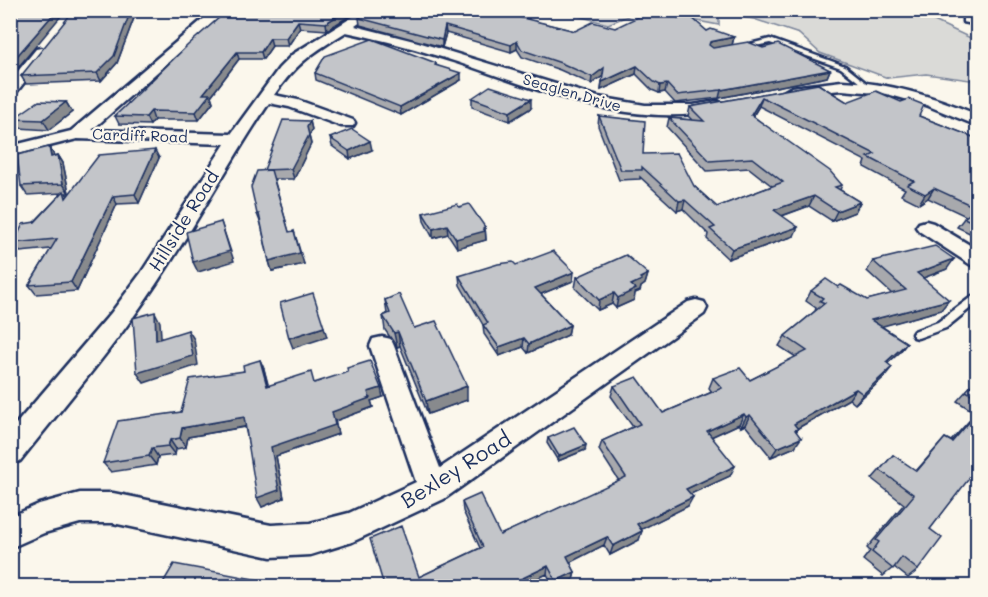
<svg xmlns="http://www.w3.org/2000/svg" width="988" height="597" viewBox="0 0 988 597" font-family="Mali,sans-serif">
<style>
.green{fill:#dadad7;stroke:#7a849a;stroke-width:1.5}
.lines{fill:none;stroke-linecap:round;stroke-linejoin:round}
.service-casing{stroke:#1b2f5e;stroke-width:5}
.minor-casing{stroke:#1b2f5e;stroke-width:5}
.service{fill:#fbf7ec;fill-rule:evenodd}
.minor{fill:#fbf7ec;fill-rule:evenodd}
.wall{fill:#a8a9ad;stroke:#1b2f5e;stroke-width:1.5}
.shaded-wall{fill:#888a8d;stroke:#1b2f5e;stroke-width:1.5}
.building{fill:#c3c5c9;stroke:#1b2f5e;stroke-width:1.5}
.labels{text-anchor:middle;stroke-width:4.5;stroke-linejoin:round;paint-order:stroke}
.far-street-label{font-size:15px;fill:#1b2f5e;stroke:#fbf7ec}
.street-label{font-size:18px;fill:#1b2f5e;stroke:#fbf7ec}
.near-street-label{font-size:21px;fill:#1b2f5e;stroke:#fbf7ec}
</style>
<rect width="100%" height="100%" fill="#fbf7ec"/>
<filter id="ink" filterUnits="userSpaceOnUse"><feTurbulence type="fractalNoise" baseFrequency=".0167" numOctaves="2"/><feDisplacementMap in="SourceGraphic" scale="12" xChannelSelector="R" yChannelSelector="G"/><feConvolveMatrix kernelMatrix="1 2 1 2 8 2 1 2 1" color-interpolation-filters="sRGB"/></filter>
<g filter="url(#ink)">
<!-- green -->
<g class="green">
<path d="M556 10H640V11L608 24Z"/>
<path d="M644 11H918L915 12 977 41V81L926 74 888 78 820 53 799 34 754 19 719 13V25Z"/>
</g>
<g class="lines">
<!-- service casing -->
<g class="service-casing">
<g id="service">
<path d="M770 39 845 66 870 86 865 87 841 68 770 43 741 49 738 47Z"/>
<path d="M978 292V302L946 328 918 338 914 337 912 334 914 331 938 322Z"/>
</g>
</g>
<!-- minor casing -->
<g class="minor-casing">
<g id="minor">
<path d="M214 10H227L92 130 231 134 279 68 293 54 364 10H378L355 26 418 42 598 97 645 105H693L718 101 726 106 723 109C634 131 540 90 457 62 420 50 384 40 346 32 313 53 298 61 274 95L298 100 353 120 355 123 353 126H341L289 107 269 103C229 162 196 225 156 284 115 346 66 403 20 461L10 464V431L111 313 141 273 225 144 77 139 10 156V146L71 131Z"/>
<path d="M967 15 978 17V25L963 22V16Z"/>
<path d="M41 48 48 52 15 94 10 95V81L36 49Z"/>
<path d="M842 81C890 83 933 96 978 115V126L926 105 887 94 842 90 792 95 785 91 792 87Z"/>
<path d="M926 221 933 223 978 250V267L971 265 919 231 916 227 919 223Z"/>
<path d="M696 300 704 302 707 308 704 314 444 499 352 542 310 555 271 557 113 523H80L44 533 10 548V517L39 504 80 493H113L271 525 310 523 349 513 416 482 370 346 373 339 382 337 391 339 394 346 440 468 688 302Z"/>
</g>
</g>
<!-- service -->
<use href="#service" class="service"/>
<!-- minor -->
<use href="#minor" class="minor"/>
</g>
<!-- wall -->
<g class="wall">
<path d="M137 10 117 63 101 81 26 84 21 76Z"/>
<path d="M359 10 327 30 300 28 288 46H272L263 59H239L211 96 213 102 199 120H154L150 125 119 124 115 116 228 11Z"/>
<path d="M661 15 678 18 707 31 734 37 732 45 830 70 827 77 719 98 675 103 665 92 659 93 652 90 636 74 601 90 603 76 591 84 560 70 522 57 517 49 511 52 446 33 442 47 360 25 359 18 529 20 575 31 615 28Z"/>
<path d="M436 63V65L461 80 401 115 316 80 315 73Z"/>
<path d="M818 84 847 102 919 116 978 139V237L957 227 966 216 928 198 919 204 901 195 905 189 864 167 866 161 759 106 753 116 842 185 840 190 860 202 855 212 832 221 809 206 782 216 794 236 728 259 707 239 708 234 683 209 677 211 640 177V179L619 180 598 126 599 116 643 154 694 186 717 207 772 186 749 168 707 171 667 127 669 118 692 120 688 116 690 107Z"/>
<path d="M472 98 531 108 510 121 472 107Z"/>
<path d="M66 102 72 112 49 130 19 128 13 119Z"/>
<path d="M310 121 312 130 309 136 311 144 294 179H274L289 232 304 264 272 271 269 261 261 224 257 214 264 170Z"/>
<path d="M330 138 372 150 350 159 332 146Z"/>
<path d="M58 155 63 163 69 193H66L68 196 159 158 139 203 117 204 77 291 36 294 29 285 51 249 20 252 14 243 62 193 27 195 21 186 54 156Z"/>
<path d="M459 207 485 227 486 240 457 248 448 234 433 238 424 221 423 213Z"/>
<path d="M873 261 947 269 923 278 941 310 881 326 907 343 899 353 888 363 884 377 855 404 849 399 798 428 796 432 795 447 771 457 745 425 741 427 739 424 711 437 730 476 690 494 688 506 641 529 639 540 610 555 604 545 570 562 575 572 573 580 559 586H553L547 574 521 586H383L419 577 480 548 463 511 462 502 500 535 619 481 599 450 602 441 633 427 611 396 614 386 663 413 712 392 709 388 713 378 750 380 796 357 779 346 785 336 815 311 816 308 806 301 811 291 838 287 867 300 892 294 867 271Z"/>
<path d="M516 265 573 281 541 294 570 325 568 335 528 353 523 347 499 356 484 334 483 325 460 285 459 276Z"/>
<path d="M648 274 645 284 641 287 640 291 635 293 634 300 616 308 612 304 598 310 575 288 577 277Z"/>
<path d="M385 300 414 328 467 400 428 414 400 346 397 347 385 330 383 316 387 314Z"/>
<path d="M260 360 264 369 268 386 314 383 383 397 371 401 373 407 335 421 338 434 276 456 284 498 262 507 245 427 188 437 186 447 176 449 175 455 158 457 156 465 111 472 103 463Z"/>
<path d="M978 378V474L974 471 930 529 918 570 908 578 894 567 883 576 863 560 870 551 867 548 904 504 872 479 893 455 916 471 945 438 951 441 976 413 957 401Z"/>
<path d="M548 438 585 450 558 461 547 443Z"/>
</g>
<!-- shaded-wall -->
<g class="shaded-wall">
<path d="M57 10H66L10 77V64Z"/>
<path d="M131 10H137L117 63 101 81 97 73Z"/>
<path d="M347 10H359L327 30 326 23Z"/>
<path d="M529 13V20L519 17Z"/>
<path d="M298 21 300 28 288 46 286 38Z"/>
<path d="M445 26 446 33 442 47V40Z"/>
<path d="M734 37 732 45 709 50V45L710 42Z"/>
<path d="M270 38 272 46 263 59 261 52Z"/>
<path d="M517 41V49L511 52V45Z"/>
<path d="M237 52 239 59 211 96 213 102 199 120 196 112 203 94Z"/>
<path d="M637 66 636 74 601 90 602 82Z"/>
<path d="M604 68 603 76 591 84 592 77Z"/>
<path d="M830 70 827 77 719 98 721 90Z"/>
<path d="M461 73V80L401 115 400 107Z"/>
<path d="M667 84 665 92 659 93 660 85Z"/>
<path d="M762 97 759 106 748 124 751 115Z"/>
<path d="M531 99V108L510 121V112Z"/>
<path d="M66 102 72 112 49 130 43 120Z"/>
<path d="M151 111 154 120 150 125 146 117Z"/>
<path d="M310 121 312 130 309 136 311 144 294 179 291 169 307 127Z"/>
<path d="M370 141 372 150 350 159 349 151Z"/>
<path d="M49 147 54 155 56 165 51 157Z"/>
<path d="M155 150 159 158 139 203 135 194Z"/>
<path d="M58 155 63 163 69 193 63 184Z"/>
<path d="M934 188 928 198 919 204 925 194Z"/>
<path d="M113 196 117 204 77 291 71 282Z"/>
<path d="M814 196 809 206 770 220 774 210Z"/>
<path d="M685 200 683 209 677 211 679 201Z"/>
<path d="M860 202 855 212 832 221 837 211Z"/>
<path d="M221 222 234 261 198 272 193 262Z"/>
<path d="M447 225 448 234 433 238V229Z"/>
<path d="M485 227 486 240 457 248 456 239Z"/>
<path d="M798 227 794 236 728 259 732 249Z"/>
<path d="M294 231 304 264 272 271 269 261Z"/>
<path d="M10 251 16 259 10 303Z"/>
<path d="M954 259 947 269 910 283 917 273Z"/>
<path d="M574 272 573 281 534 297 535 288Z"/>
<path d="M648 274 645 284 641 287 640 291 635 293 634 300 616 308 618 298 640 278Z"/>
<path d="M614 293 612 304 598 310 599 300Z"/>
<path d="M949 300 941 310 865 331 871 320Z"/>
<path d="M155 312 160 322 162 349 156 340Z"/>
<path d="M570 325 568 335 528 353 529 344Z"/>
<path d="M324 327 327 337 293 348 289 338Z"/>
<path d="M188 330 194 339 198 365 144 383 137 373Z"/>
<path d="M398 332 400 346 397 347 394 333Z"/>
<path d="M524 338 523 347 499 356V347Z"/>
<path d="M907 343 899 353 878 372 886 362Z"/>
<path d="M260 360 264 369 271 395 267 386Z"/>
<path d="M892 367 884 377 855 404 863 394Z"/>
<path d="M467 386V400L428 414 426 401Z"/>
<path d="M381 388 383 397 371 401 373 407 335 421 338 434 276 456 284 498 262 507 257 498 271 447 332 412 368 392Z"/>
<path d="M856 389 849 399 796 429H798L792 438 794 424Z"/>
<path d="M744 414 739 424 702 441 707 431Z"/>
<path d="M750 415 745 425 741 427 746 417Z"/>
<path d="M244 417 249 426 188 437 186 447 180 438 182 428Z"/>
<path d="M801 438 795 447 771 457 777 448Z"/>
<path d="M170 440 176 449 175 455 168 446Z"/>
<path d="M586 445 585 450 558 461 559 456Z"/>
<path d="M152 448 158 457 156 465 149 456Z"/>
<path d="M735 466 730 476 682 498 686 489Z"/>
<path d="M693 497 688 506 634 533 637 524Z"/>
<path d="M642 531 639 540 610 555 613 546Z"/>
<path d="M607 537 604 545 565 565 567 556Z"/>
<path d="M548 566 547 574 521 586H506Z"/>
<path d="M575 572 573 580 559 586H555L556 581Z"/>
</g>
<!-- building -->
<g class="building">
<path d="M10 10H57L10 64Z"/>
<path d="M74 10H131L114 56 97 73 21 76Z"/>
<path d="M228 10H347L326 23 298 21 286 38H270L261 52H237L203 94H210L196 112 151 111 146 117 115 116 188 45Z"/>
<path d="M370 10H521L529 13 519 17 575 31 593 22 615 28 648 12 661 15 674 14 678 18 691 17 707 31 711 29 734 37 710 42 709 45 713 48 748 42 763 48 778 44 830 70 721 90 677 95 667 84 660 85 654 82 637 66 602 82 604 68 592 77 561 63 522 50 517 41 511 45 445 26 442 40 359 18Z"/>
<path d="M372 39 436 63 435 65 461 73 400 107 315 73 325 56Z"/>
<path d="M818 84 847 102 876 91 901 102 909 99 924 105 919 116 978 139V224L964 218 977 208 934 188 925 194 907 185 914 181 868 157 875 154 762 97 751 115 830 171 842 185 835 187 860 202 837 211 814 196 774 210 798 227 732 249 710 229 715 227 685 200 679 201 642 167V170H621L599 116 645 121 643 154 677 153 694 186 717 207 783 182 752 158 710 161 669 118 704 121 690 107Z"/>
<path d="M490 86 531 99 510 112 472 98Z"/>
<path d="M39 101 66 102 43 120 13 119Z"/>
<path d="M283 120 310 121 307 127 309 135 291 169 264 170Z"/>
<path d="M352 129 370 141 349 151 330 138Z"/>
<path d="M49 147 51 157 58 155 63 184 21 186 17 155Z"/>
<path d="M155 150 135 194 113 196 71 282 29 285 57 239 14 243 23 224 35 222 64 191 66 198 99 155Z"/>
<path d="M271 170 289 232 294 231 300 253 269 261 259 214H257L251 187 257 171Z"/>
<path d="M457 204 459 207 469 204 485 227 483 228 485 231 456 239 447 225 433 229 423 213Z"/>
<path d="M221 222 230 251 193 262 186 232Z"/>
<path d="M935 246 954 259 917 273 949 300 871 320 907 343 886 362 892 367 863 394 856 389 794 424 798 429 795 430 801 438 777 448 750 415 746 417 744 414 707 431 735 466 686 489 693 497 637 524 642 531 613 546 607 537 567 556 575 572 556 581 548 566 506 586H383H384L370 539 401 526 419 577 483 547 462 502 480 494 500 535 626 477 602 441 640 424 614 386 637 377 663 413 722 388 713 378 740 368 750 380 807 351 785 336 825 303 820 301 823 298 811 291 826 279 838 287 841 285 867 300 906 290 873 261Z"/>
<path d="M553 251 574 272 535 288 570 325 529 344 524 338 499 347 483 325 488 323 459 276 498 264 513 262 516 265Z"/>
<path d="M626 255 648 274 640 278 642 280 631 285 636 289 618 298 614 293 599 300 577 277Z"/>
<path d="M313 293 324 327 289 338 280 303Z"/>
<path d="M399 294 414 328 436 321 467 386 426 401 398 332 394 333 383 316 390 313 385 300Z"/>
<path d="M155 312 156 340 188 330 193 356 137 373 133 318Z"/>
<path d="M260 360 267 386 311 372 314 383 348 372 347 368 370 361 381 388 368 392 370 398 332 412 335 425 271 447 279 490 257 498 244 417 182 428 180 438 170 440 168 446 152 448 149 456 103 463 118 421 181 412 190 379 244 371 243 365Z"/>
<path d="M978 378V398L966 391Z"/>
<path d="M978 412V467L930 529 942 538 918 570 902 557 893 569 872 552 879 542 876 540 914 495 880 470 893 455 917 471 945 438 952 442Z"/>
<path d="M574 427 586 445 559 456 548 438Z"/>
<path d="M174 564 291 586H161Z"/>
</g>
</g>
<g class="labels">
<!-- far-street labels -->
<g class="far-street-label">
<text transform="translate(572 93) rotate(16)" y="5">Seaglen Drive</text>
<text transform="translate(140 136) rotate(2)" y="5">Cardiff Road</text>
</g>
<!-- street labels -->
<g class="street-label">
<text transform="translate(184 221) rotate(-58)" y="6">Hillside Road</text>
</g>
<!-- near-street labels -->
<g class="near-street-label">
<text transform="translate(456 470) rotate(-32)" y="7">Bexley Road</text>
</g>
</g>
<!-- margin -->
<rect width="988" height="597" fill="none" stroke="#fbf7ec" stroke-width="36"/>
<rect x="18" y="18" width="952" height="561" fill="none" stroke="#1b2f5e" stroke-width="2" filter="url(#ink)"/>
</svg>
